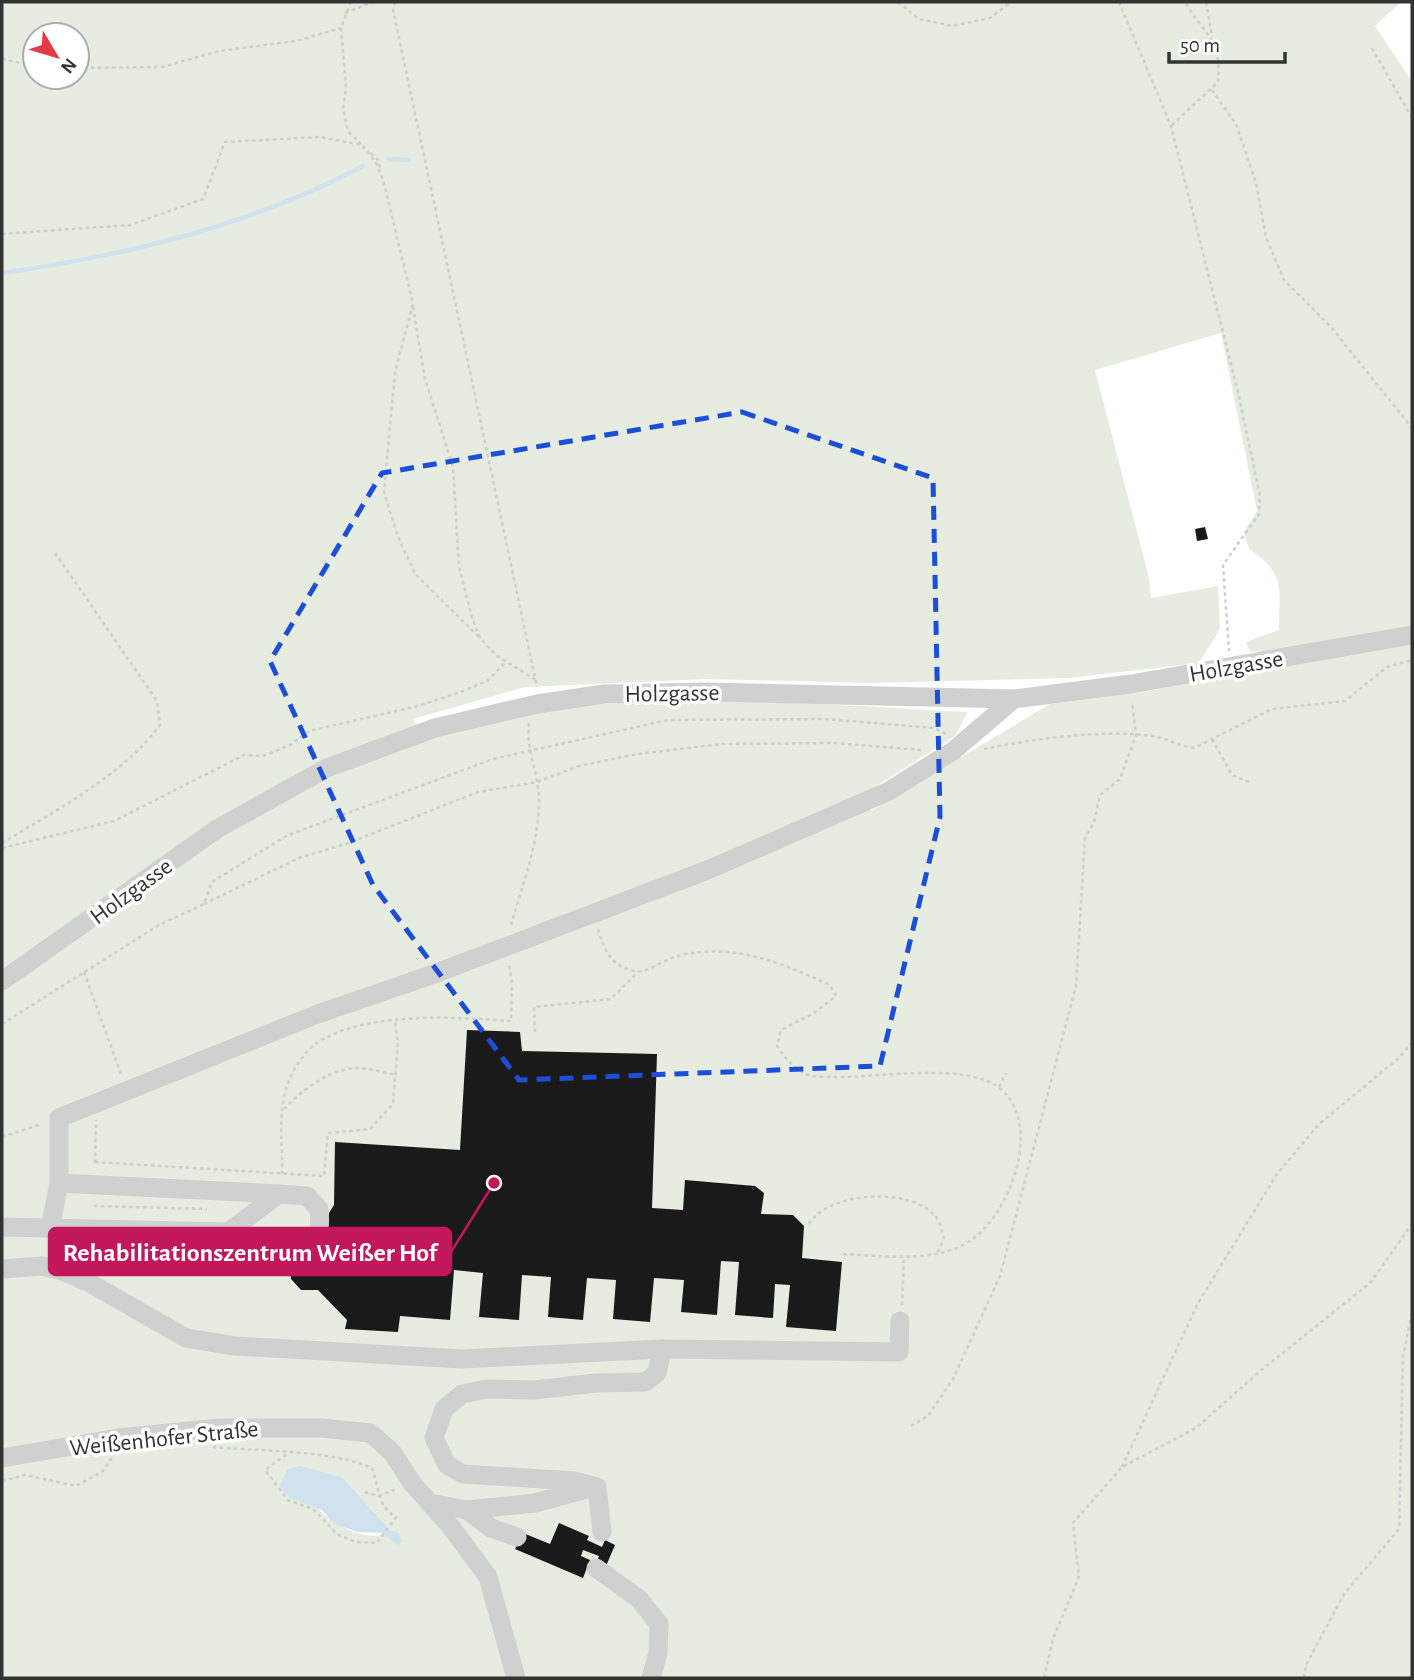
<svg xmlns="http://www.w3.org/2000/svg" width="1414" height="1680" viewBox="0 0 1414 1680" font-family="'Alegreya Sans',sans-serif">
<style>
.green{fill:#e6ecdf;fill-rule:evenodd}
.water{fill:#cfe2ee}
.lines{fill:none;stroke-linecap:round;stroke-linejoin:round}
.stream{stroke:#cfe2ee;stroke-width:4.5}
.building{fill:#1a1a1a}
.path{stroke:#cdcdcd;stroke-width:2.5;stroke-dasharray:3.5 3.5;stroke-linecap:butt}
.minor{stroke:#d0d0d0;stroke-width:19}
.marked{fill:none;stroke:#1d4ed8;stroke-width:5;stroke-dasharray:14 9;stroke-linejoin:round}
.labels{text-anchor:middle;stroke-width:7;stroke-linejoin:round;paint-order:stroke}
.street-label{font-size:24px;fill:#333;stroke:#fff}
.leader{fill:none;stroke:#c2185b;stroke-width:2.5}
.callout-dot{fill:#c2185b;stroke:#fff;stroke-width:2.5}
.callout{fill:#c2185b;stroke:#c2185b;stroke-width:2.5}
.callout-label{font-size:26px;text-anchor:middle;font-weight:bold;fill:#fff}
</style>
<rect width="100%" height="100%" fill="#fff"/>
<!-- green -->
<path class="green" d="M2 2H1401L1375 26 1412 81V1678H2ZM35 35H77V77H35ZM1221 333 1257 511 1244 532 1249 549C1287 574 1279 588 1279 630L1246 642 1250 652 1293 650 1298 663 1143 692 1050 704 871 811 864 794 955 736 968 712C819 704 669 691 521 713 489 718 455 731 424 740L413 719 525 687 706 679 871 683 1070 678 1199 663 1220 629 1218 586 1151 598 1149 578 1095 370ZM301 1466 342 1477 391 1531C371 1546 326 1523 314 1503 308 1493 305 1478 301 1466Z"/>
<!-- water -->
<path class="water" d="M301 1466 342 1477 391 1531H397L402 1542 398 1545 382 1533 358 1532 334 1524 322 1510 290 1498 280 1486 288 1469Z"/>
<g class="lines">
<!-- stream -->
<g class="stream">
<path d="M389 159 409 160"/>
<path d="M2 273C128 255 250 226 363 166"/>
</g>
</g>
<!-- building -->
<g class="building">
<path d="M1205 527 1208 539 1197 541 1195 529Z"/>
<path d="M467 1030 520 1032 522 1051 657 1054 652 1208 683 1210 685 1180 755 1186 764 1193 761 1214 793 1215 804 1226 802 1258 842 1262 836 1331 786 1327 790 1285 775 1284 773 1318 735 1315 739 1262 721 1261 717 1315 681 1312 684 1280 654 1278 650 1322 613 1319 616 1280 587 1278 583 1320 548 1317 551 1277 522 1275 519 1320 479 1317 483 1273 454 1270 450 1320 400 1316 398 1332 345 1329 347 1320 318 1290H301L291 1279V1254L335 1256V1241L327 1233 329 1213 334 1205 335 1142 460 1150Z"/>
<path d="M559 1523 589 1536 587 1540 602 1547 605 1540 615 1545 606 1566 597 1562 599 1556 583 1550 581 1556 590 1560 583 1578 515 1549 523 1533 550 1544Z"/>
</g>
<g class="lines">
<!-- path -->
<g class="path">
<path d="M351 2 341 28 346 86 343 109 348 131 361 144"/>
<path d="M395 2 393 10 537 687"/>
<path d="M898 2 919 19 952 26 990 18 1011 2"/>
<path d="M1119 2 1171 126 1238 392 1260 496 1259 514 1223 565 1229 651"/>
<path d="M1206 2 1212 36"/>
<path d="M345 13 373 2"/>
<path d="M1372 48 1412 118"/>
<path d="M2 59 35 66"/>
<path d="M77 68 162 67 219 51 296 41 341 28"/>
<path d="M1212 90 1236 124 1256 183 1266 237 1284 280 1331 327 1412 428"/>
<path d="M1172 125 1218 82C1222 38 1204 35 1185 2"/>
<path d="M371 153 378 160 381 171"/>
<path d="M2 234 130 225 203 199 225 142 320 137 362 145 376 162 384 183 413 304 395 372 384 492 398 537 416 575 480 638"/>
<path d="M413 307 425 379 453 467 459 567 472 618 480 638 497 656 536 680"/>
<path d="M1212 739 1232 775 1249 782"/>
<path d="M984 749C1033 739 1103 729 1152 736 1167 738 1179 746 1194 748L1272 709 1345 701 1387 667 1412 660"/>
<path d="M2 843C55 811 123 775 160 725L157 701 55 553"/>
<path d="M2 848 114 821 244 755 263 756 290 745 309 731 414 707 461 692 487 681 506 662"/>
<path d="M204 904 301 857 346 844 478 792 537 782 579 766 637 754 722 744 833 743 921 750"/>
<path d="M511 925C522 886 540 840 539 798 538 772 526 750 529 723"/>
<path d="M598 929C604 950 611 966 634 971 646 974 662 961 674 957 729 941 780 962 830 985L836 996 814 1013 781 1030 777 1046C785 1058 794 1069 808 1075 815 1078 826 1076 834 1077 877 1078 963 1062 998 1087 1047 1122 1008 1225 961 1246 925 1263 879 1255 840 1254"/>
<path d="M84 972 121 1074"/>
<path d="M2 1024 159 925 204 904 212 882 286 836 493 759 668 720 825 719 934 728 946 734"/>
<path d="M535 1032 534 1007 611 999 638 972"/>
<path d="M999 1087 1006 1073"/>
<path d="M284 1109C301 1091 330 1068 357 1068 369 1068 384 1073 396 1075"/>
<path d="M2 1137 42 1124"/>
<path d="M95 1162 324 1176 328 1133 370 1129 393 1104 398 1043 395 1022"/>
<path d="M95 1163 96 1120"/>
<path d="M282 1174C283 1149 278 1117 285 1093 290 1072 305 1048 325 1038 374 1012 457 1017 511 1021L512 984 509 963"/>
<path d="M94 1206 207 1209"/>
<path d="M809 1224C829 1191 912 1186 937 1218 940 1222 942 1233 944 1238L937 1254"/>
<path d="M902 1305 904 1256"/>
<path d="M911 1426 928 1416 953 1379 1000 1276 1076 986 1085 839 1094 822 1100 795 1120 779 1136 735 1132 702"/>
<path d="M213 1447C257 1451 333 1450 372 1468 379 1486 377 1507 396 1517L377 1543 356 1542 337 1534 313 1509 288 1500 265 1470 287 1454"/>
<path d="M1122 1467 1198 1303 1277 1174 1319 1124 1400 1057 1412 1042"/>
<path d="M2 1481 25 1475 76 1486 103 1471 113 1456"/>
<path d="M365 1492 379 1496 396 1489"/>
<path d="M1044 1678 1053 1639 1079 1577 1073 1523 1122 1467 1196 1428 1259 1372 1370 1283 1412 1224"/>
<path d="M1304 1678 1306 1665 1344 1594 1399 1529 1403 1356 1412 1312"/>
</g>
<!-- minor -->
<g class="minor">
<path d="M2 981 217 829 327 768 435 728 537 704 604 694 706 692 1014 699 1131 684 1412 635"/>
<path d="M59 1183 279 1194"/>
<path d="M2 1227 228 1232C245 1239 309 1251 318 1231 321 1225 319 1216 319 1209L307 1196 279 1194 228 1232"/>
<path d="M50 1229 59 1183V1118L315 1015 434 974 710 869 887 792 953 751 1014 699"/>
<path d="M2 1269 42 1266 62 1271 88 1282 186 1338 235 1346 462 1359 662 1349 899 1352 900 1321"/>
<path d="M2 1458 118 1438 220 1428H322L370 1433 392 1452 412 1483 451 1527 488 1577 516 1678"/>
<path d="M430 1503 467 1510 535 1503 590 1488"/>
<path d="M467 1510 491 1528 517 1537"/>
<path d="M602 1532 597 1487 574 1481 463 1474 447 1465 434 1438 444 1409 462 1394 487 1389 534 1390 596 1383 645 1382 657 1373 662 1349"/>
<path d="M596 1568 639 1599 659 1624 658 1653 651 1678"/>
</g>
</g>
<!-- marked area -->
<path class="marked" d="M742 412 933 478 940 817 880 1066 519 1080 373 885 270 661 382 473Z"/>
<g class="labels">
<!-- street labels -->
<g class="street-label">
<text transform="translate(1236 666) rotate(-10)" y="8">Holzgasse</text>
<text transform="translate(672 693) rotate(-1)" y="8">Holzgasse</text>
<text transform="translate(131 891) rotate(-36)" y="8">Holzgasse</text>
<text transform="translate(164 1438) rotate(-6)" y="8">Weißenhofer Straße</text>
</g>
</g>
<!-- callouts -->
<path class="leader" d="M494 1183L451 1252"/>
<circle class="callout-dot" cx="494" cy="1183" r="7"/>
<rect class="callout" x="49" y="1228" width="402" height="47" rx="7"/>
<g class="callout-label">
<text x="250" y="1261">Rehabilitationszentrum Weißer Hof</text>
</g>
<!-- border -->
<rect width="1414" height="1680" fill="none" stroke="#333333" stroke-width="7"/>
<!-- north arrow -->
<g transform="translate(56 56) rotate(128)"><circle r="33" fill="#ffffff" stroke="#adadad" stroke-width="2"/>
<path d="M0-5L12 26L0 18L-12 26Z" fill="#e63946"/>
<text y="-10" font-size="19" font-weight="bold" text-anchor="middle" fill="#333333">N</text>
</g>
<!-- scale -->
<path d="M1169 52v10h116v-10" fill="none" stroke="#333333" stroke-width="3.5"/>
<text x="1180" y="52" font-size="21" fill="#333333" stroke="#ffffff" stroke-width="5" paint-order="stroke">50 m</text>
</svg>
